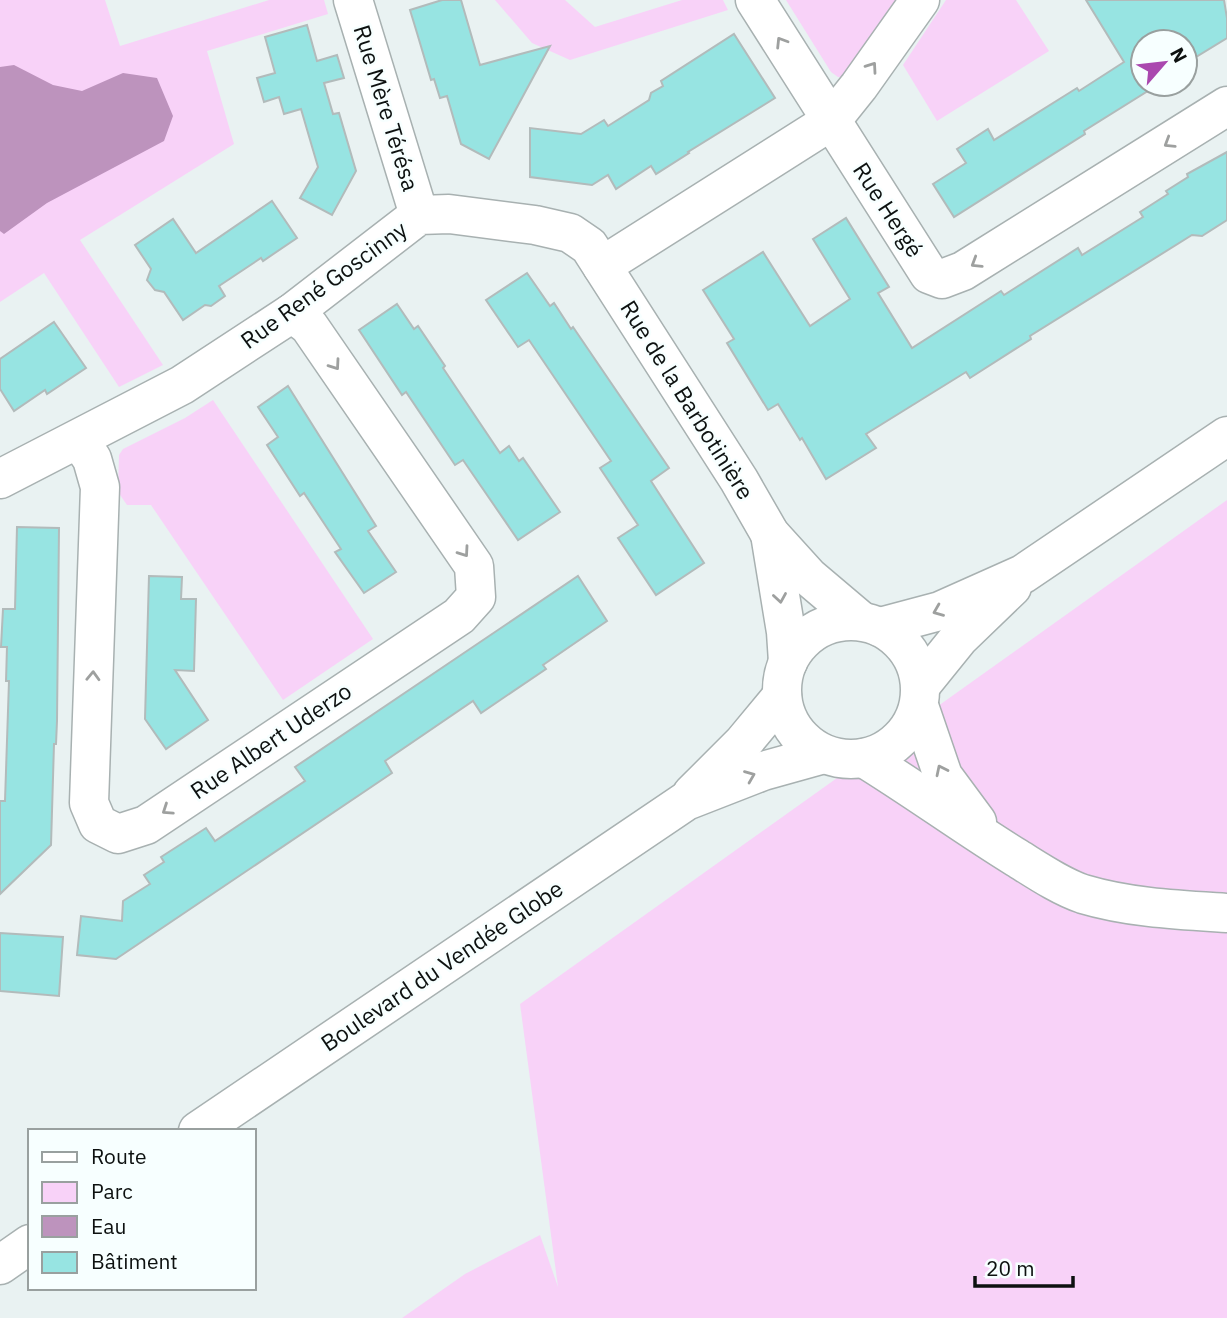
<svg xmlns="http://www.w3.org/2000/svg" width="1227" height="1318" viewBox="0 0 1227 1318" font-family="'IBM Plex Sans',sans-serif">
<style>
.green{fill:#f8d2f8}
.water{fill:#bd93bd}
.building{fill:#97e4e2;stroke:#b2bbbb;stroke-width:2}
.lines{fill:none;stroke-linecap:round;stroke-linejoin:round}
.minor-casing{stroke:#a8b1b1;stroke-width:41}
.major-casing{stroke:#a8b1b1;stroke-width:41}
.minor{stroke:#fff;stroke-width:38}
.major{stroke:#fff;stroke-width:38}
.oneway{stroke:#9ea09f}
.labels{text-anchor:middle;stroke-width:5;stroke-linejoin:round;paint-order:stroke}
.street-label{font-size:23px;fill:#0d1110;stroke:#f7ffff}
</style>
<rect width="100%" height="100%" fill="#e9f2f2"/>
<!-- green -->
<g class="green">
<path d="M0 0H105L120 46 269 0H324L328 14 207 51 234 144 80 240 163 365 119 387 44 273 0 302Z"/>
<path d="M495 0H565L595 27 682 0H723L728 10 570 60 532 43Z"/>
<path d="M786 0H903L848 77H838L831 72Z"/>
<path d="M946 0H1016L1049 51 937 121 903 65Z"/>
<path d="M213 400 373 639 283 700 151 505H127L118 492 119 455 123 449 185 418Z"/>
<path d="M1227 500V1318H402L465 1274 540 1235 558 1287 520 1004Z"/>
</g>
<!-- water -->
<path class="water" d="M14 65 53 85 82 91 123 73 157 78 173 116 164 141 47 203 4 234 0 231V67Z"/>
<!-- building -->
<g class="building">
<path d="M442 0H461L480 65 550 46 489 159 461 144 447 96 440 98 434 79 431 80 417 33 410 10Z"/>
<path d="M1086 0H1224L1227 18V38L1188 62 1189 65 1185 67V42H1143V84H1159L1084 131 1085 134 954 217 933 184 966 163 957 149 988 129 994 140 1077 88 1079 91 1124 62Z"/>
<path d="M307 25 317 61 337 55 344 78 324 83 333 114 339 113 356 171 332 215 300 198 318 167 301 109 284 114 279 97 264 102 257 78 275 73 265 37Z"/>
<path d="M734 34 775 98 688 152 689 153 656 174 651 166 616 189 608 175 592 185 530 177V128L581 134 604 120 608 126 649 100 651 93 663 86 661 81Z"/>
<path d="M1227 152V220L1202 236 1192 235 1030 336 1031 339 970 378 966 372 866 434 876 448 826 479 802 438 800 440 778 404 768 410 727 343 734 339 703 290 763 252 810 326 850 299 813 239 846 218 889 287 878 293 912 348 1001 291 1004 295 1078 248 1082 255 1143 217 1140 212 1168 194 1166 191 1188 177 1187 174Z"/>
<path d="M272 201 297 238 263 261 261 258 219 286 225 296 211 306 205 305 183 320 164 292 155 290 147 280 151 269 135 245 173 219 196 253Z"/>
<path d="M527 273 550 306 554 303 571 329 573 327 669 468 651 481 704 563 656 595 618 538 638 525 600 468 611 461 529 340 518 347 486 300Z"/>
<path d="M397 304 414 329 418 326 445 366 443 368 500 453 509 446 519 461 523 458 560 512 518 540 463 460 455 465 406 392 402 395 359 330Z"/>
<path d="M54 322 86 368 47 394 45 390 14 411 0 389V359Z"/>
<path d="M288 386 376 526 368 531 396 572 364 593 335 552 341 549 304 493 300 496 267 445 278 437 258 407Z"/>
<path d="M17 527 59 528 57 721 56 744H54L51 845 0 894V801H5L9 681H6L7 647H1L3 609H15Z"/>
<path d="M149 576 182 577 181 599H196L194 671 175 670 208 720 166 749 145 719Z"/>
<path d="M578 576 607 621 543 665 546 669 481 713 473 701 385 761 392 773 116 959 77 955 81 916 122 921 123 901 150 884 144 875 164 862 161 857 206 828 215 841 305 781 295 767Z"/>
<path d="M0 933 63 937 59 996 0 991Z"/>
</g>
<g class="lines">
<!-- minor casing -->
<g class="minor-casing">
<g id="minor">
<path d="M353 0 419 215"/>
<path d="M755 0 929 274 942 279 963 271 1227 106"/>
<path d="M602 266 831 121 859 86 920 0"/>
<path d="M79 440 92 459 100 487 89 803 98 824 118 834 146 825 459 616 476 597 474 566 309 326 292 313"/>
<path d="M0 479 182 385 292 313 419 215 449 214 535 225 570 233 589 246 739 480 770 534 809 577 861 621"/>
<path d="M770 534 786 632 788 662"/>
<path d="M919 706 943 776 977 822"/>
<path d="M864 758C916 790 965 826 1017 858 1038 871 1060 886 1083 894 1130 908 1179 910 1227 913"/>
</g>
</g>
<!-- major casing -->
<g class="major-casing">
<g id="major">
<circle cx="851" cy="690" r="69"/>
<path d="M880 627 940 611 1023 574 1227 436"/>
<path d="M921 685 959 638 1012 587"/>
<path d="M692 794 743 743 782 696"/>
<path d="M198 1131 686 801 763 771 824 754"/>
<path d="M0 1265 30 1244"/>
</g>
</g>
<!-- minor -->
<use href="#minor" class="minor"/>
<!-- major -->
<use href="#major" class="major"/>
</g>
<!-- one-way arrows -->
<defs><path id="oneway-chevron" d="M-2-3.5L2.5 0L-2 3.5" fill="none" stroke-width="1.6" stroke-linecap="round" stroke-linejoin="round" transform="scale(1.75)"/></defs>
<g class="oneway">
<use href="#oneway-chevron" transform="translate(781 42) rotate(-122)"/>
<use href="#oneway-chevron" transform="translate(872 67) rotate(-55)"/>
<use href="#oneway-chevron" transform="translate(1169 143) rotate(148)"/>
<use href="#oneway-chevron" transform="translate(976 263) rotate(148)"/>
<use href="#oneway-chevron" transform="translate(335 365) rotate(55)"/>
<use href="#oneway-chevron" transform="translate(464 552) rotate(55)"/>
<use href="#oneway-chevron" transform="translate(780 598) rotate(81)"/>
<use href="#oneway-chevron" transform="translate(938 611) rotate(158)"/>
<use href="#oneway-chevron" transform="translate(93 676) rotate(-88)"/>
<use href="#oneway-chevron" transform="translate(941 770) rotate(-116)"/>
<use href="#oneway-chevron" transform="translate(750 776) rotate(-22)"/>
<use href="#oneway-chevron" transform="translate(167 810) rotate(146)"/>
</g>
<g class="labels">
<!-- street labels -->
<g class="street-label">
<text transform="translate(386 108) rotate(73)" y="8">Rue Mère Térésa</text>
<text transform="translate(888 210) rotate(57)" y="8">Rue Hergé</text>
<text transform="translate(324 285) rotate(-36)" y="8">Rue René Goscinny</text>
<text transform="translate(687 400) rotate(58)" y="8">Rue de la Barbotinière</text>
<text transform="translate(271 741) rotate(-34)" y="8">Rue Albert Uderzo</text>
<text transform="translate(442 966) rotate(-34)" y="8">Boulevard du Vendée Globe</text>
</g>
</g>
<!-- legend -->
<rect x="28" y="1129" width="228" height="161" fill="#f7ffff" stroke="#99a09f" stroke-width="2"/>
<rect x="42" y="1152" width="35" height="10" fill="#ffffff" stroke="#99a09f" stroke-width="2"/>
<text x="91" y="1164" font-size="21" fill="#0d1110">Route</text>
<rect x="42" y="1182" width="35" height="21" fill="#f8d2f8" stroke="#99a09f" stroke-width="2"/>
<text x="91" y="1199" font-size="21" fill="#0d1110">Parc</text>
<rect x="42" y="1216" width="35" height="21" fill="#bd93bd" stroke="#99a09f" stroke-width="2"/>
<text x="91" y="1234" font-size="21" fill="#0d1110">Eau</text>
<rect x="42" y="1252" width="35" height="21" fill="#97e4e2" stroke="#99a09f" stroke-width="2"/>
<text x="91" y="1269" font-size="21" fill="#0d1110">Bâtiment</text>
<!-- north arrow -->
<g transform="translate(1164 63) rotate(62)"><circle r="33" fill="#f7ffff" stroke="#99a09f" stroke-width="2"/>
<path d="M0-5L12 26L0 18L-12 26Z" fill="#aa48af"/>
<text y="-10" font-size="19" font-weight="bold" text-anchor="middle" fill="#0d1110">N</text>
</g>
<!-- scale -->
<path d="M975 1276v10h98v-10" fill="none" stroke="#0d1110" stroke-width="3.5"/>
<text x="986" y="1276" font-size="21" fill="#0d1110" stroke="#f7ffff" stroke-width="5" paint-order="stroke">20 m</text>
</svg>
